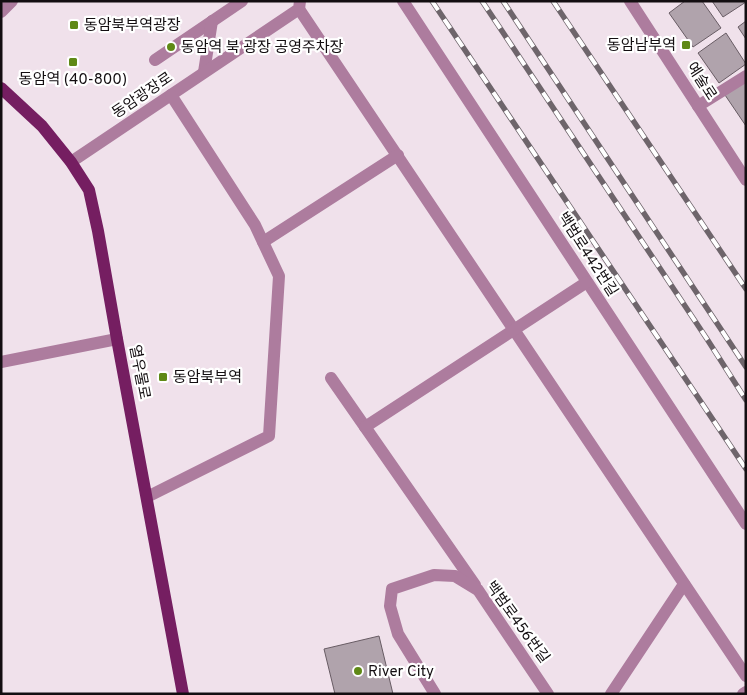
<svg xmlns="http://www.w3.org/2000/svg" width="747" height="695" viewBox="0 0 747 695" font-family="Overpass,'Noto Sans KR',sans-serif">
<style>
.building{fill:#b0a3ac;stroke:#685c64}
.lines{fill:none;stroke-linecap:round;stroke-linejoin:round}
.minor{stroke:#ad7c9e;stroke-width:12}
.major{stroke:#751e61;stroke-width:12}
.rail-casing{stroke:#6e656b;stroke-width:5.5}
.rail{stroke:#fff;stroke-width:4;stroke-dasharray:11;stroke-linecap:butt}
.poi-dot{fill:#5f8916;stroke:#fff;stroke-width:2}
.labels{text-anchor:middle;stroke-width:4.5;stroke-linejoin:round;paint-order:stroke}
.poi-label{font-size:15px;fill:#130e11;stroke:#fff;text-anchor:start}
.street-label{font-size:15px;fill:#130e11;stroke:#fff}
</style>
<rect width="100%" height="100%" fill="#f0e1eb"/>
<!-- building -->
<g class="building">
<path d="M685 1H702L721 28 693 47 669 13Z"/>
<path d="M712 1H746V2L723 17Z"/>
<path d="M746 21V39L738 27Z"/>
<path d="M726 33 746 64 719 83 698 53Z"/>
<path d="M746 81V126L725 95Z"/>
<path d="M379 636 393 694H335L324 649Z"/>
</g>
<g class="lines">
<!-- minor -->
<g class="minor">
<path d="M403 1 746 524"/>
<path d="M630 1 746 180"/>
<path d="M299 9 746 676"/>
<path d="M1 12 12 1"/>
<path d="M155 60 242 1"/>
<path d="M204 72 212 21"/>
<path d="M698 106 746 76"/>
<path d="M71 162 299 9 300 1"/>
<path d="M263 242 398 155"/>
<path d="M1 362 117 339"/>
<path d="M331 378 475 585"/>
<path d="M365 427 587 282"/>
<path d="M147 497 269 436 279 276 255 225 171 95"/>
<path d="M435 694 398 634 390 606 392 589 434 575 455 576 478 590 548 694"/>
<path d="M611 694 684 584"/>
<path d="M743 694 746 692"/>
</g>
<!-- major -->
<path class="major" d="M1 88 42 126 71 162 89 190 98 231 117 339 183 694"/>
<!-- rail casing -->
<g class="rail-casing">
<g id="rail">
<path d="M432 1 746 469"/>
<path d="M482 1 707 339 746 400"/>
<path d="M503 1 746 367"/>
<path d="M553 1 746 289"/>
</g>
</g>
<!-- rail -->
<use href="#rail" class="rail"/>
</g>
<!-- markers -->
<g class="poi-dot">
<rect x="69" y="20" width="10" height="10" rx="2.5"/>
<rect x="681" y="40" width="10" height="10" rx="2.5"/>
<circle cx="171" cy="47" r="5"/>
<rect x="68" y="57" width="10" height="10" rx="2.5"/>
<rect x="158" y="372" width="10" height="10" rx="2.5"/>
<circle cx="358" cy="671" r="5"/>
</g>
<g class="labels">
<!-- poi labels -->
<g class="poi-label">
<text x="84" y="30">동암북부역광장</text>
<text x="676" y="50" text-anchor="end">동암남부역</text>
<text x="181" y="52">동암역 북 광장 공영주차장</text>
<text x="73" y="84" text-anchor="middle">동암역 (40-800)</text>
<text x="173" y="382">동암북부역</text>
<text x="368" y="676">River City</text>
</g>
<!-- street labels -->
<g class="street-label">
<text transform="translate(702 81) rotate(57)" y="5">예술로</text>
<text transform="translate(142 95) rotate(-34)" y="5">동암광장로</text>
<text transform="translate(588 254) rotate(57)" y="5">백범로442번길</text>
<text transform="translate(140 372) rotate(79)" y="5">열우물로</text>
<text transform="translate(518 622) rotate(54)" y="5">백범로456번길</text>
</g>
</g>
<!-- border -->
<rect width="747" height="695" fill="none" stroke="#130e11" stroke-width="5"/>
</svg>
